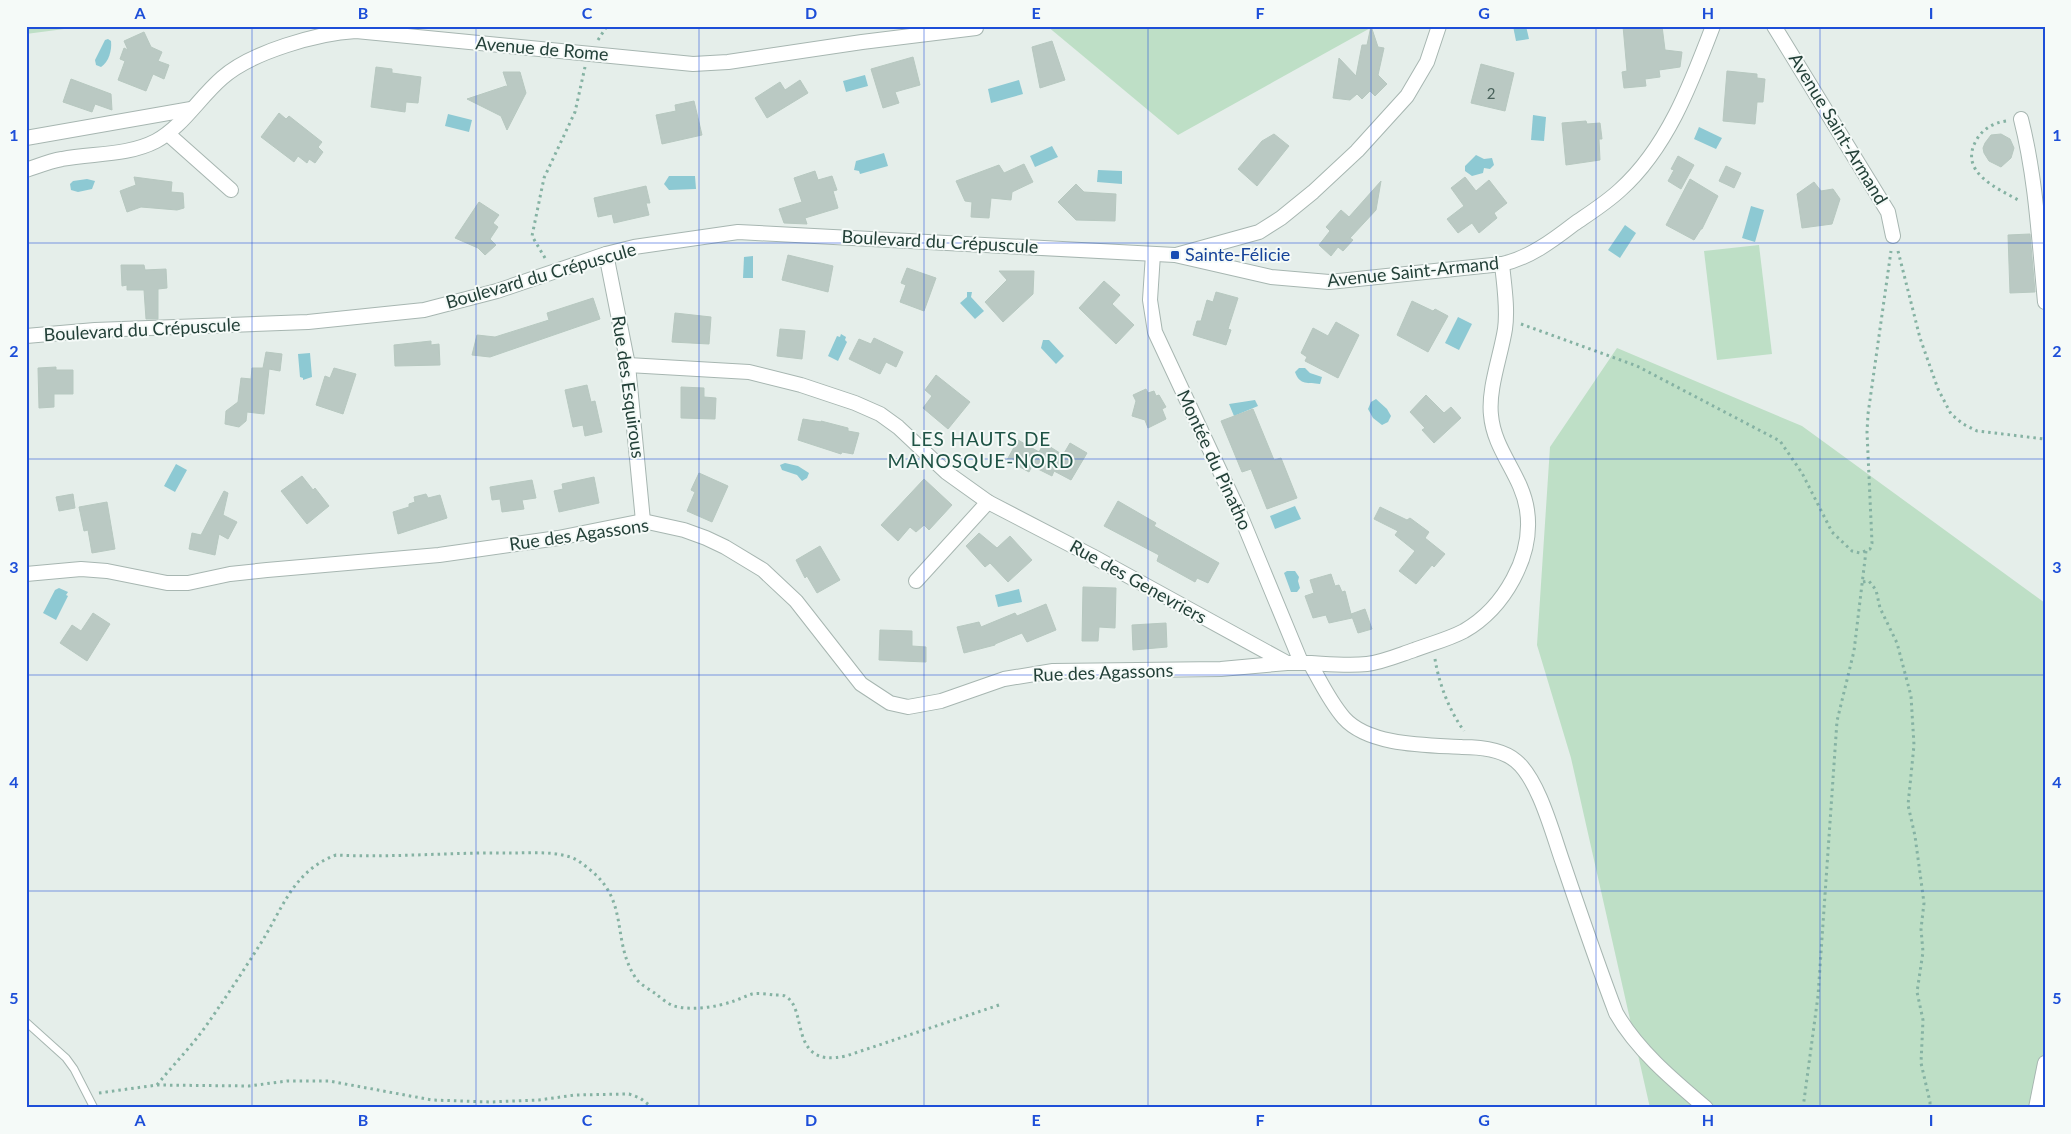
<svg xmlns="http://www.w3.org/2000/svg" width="2071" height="1134" viewBox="0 0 2071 1134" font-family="Lato,sans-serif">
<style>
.green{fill:#bedfc6}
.water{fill:#8dc9d3}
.building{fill:#bac9c3;stroke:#b7c8c0}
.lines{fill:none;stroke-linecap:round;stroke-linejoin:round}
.lane-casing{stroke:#a7b6b1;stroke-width:9}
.street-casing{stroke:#a7b6b1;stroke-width:16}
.path{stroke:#85b2a3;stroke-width:3;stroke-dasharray:2.5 4;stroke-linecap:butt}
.lane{stroke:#fff;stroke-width:7}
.street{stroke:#fff;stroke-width:14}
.grid{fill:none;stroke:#1d4ed8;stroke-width:1;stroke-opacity:0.55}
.transit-dot{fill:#1a4fb4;stroke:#f5faf8;stroke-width:2}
.labels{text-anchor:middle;stroke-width:4;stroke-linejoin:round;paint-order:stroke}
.number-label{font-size:15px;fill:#49625b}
.street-label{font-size:18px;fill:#234038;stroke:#f5faf8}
.transit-label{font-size:18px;fill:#164399;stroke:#f5faf8;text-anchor:start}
.neighbourhood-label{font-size:19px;letter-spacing:1px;fill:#1f5345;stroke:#f5faf8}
.neatline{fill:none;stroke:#1d4ed8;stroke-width:2}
.grid-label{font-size:16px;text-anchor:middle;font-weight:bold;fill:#1d4ed8}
</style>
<rect width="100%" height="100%" fill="#e5eeea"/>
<!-- green -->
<g class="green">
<path d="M26 26H87L26 34Z"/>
<path d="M1047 26H1374L1178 135Z"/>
<path d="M1759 245 1772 354 1717 360 1704 251Z"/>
<path d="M1617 348 1802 426 2045 603V1108H1650L1571 758 1537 645 1550 447Z"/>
</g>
<!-- water -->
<g class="water">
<path d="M1513 26H1526L1529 39 1516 41Z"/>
<path d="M105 40 108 39 111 41C112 50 109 62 101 67L96 65 95 60Z"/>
<path d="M865 75 868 86 846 92 843 81Z"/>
<path d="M1019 80 1023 94 991 103 988 89Z"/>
<path d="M448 114 472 120 469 132 445 126Z"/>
<path d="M1533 115 1546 117 1544 141 1531 140Z"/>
<path d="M1699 127 1722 138 1716 149 1694 139Z"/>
<path d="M1052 146 1058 157 1035 167 1030 156Z"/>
<path d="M884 153 888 166 860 174 859 171 854 170 856 161Z"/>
<path d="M1476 155 1484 159 1492 158 1494 165 1490 169 1484 168 1483 173 1472 176 1465 171V166Z"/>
<path d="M1098 170 1122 171V184L1097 182Z"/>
<path d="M669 176H695L696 189 669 190 664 184Z"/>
<path d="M87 179 95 181 92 189 78 192 71 190 70 184 73 181Z"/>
<path d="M1751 206 1764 210 1755 242 1742 238Z"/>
<path d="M1625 225 1636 233 1620 258 1608 250Z"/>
<path d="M753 256V278H743L744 257Z"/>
<path d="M967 292H972L971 297 984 311 975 319 960 303 967 297Z"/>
<path d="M1458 317 1472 324 1459 350 1445 343Z"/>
<path d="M841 334 846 337 845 340 847 342 838 361 828 356 837 336 840 337Z"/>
<path d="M1043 340H1049L1064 356 1056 364 1041 348Z"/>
<path d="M310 353 312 377 303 380V378L300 377 298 354Z"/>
<path d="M1299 368H1305L1310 373 1322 377 1320 384C1308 382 1300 386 1295 372Z"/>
<path d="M1376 399 1387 409 1391 416 1388 422 1382 425 1373 418 1368 409 1371 402Z"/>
<path d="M1255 400 1258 406 1234 416 1229 404Z"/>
<path d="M785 463 798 466 809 473 807 478 802 481 797 475 782 470 780 465Z"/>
<path d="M176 464 187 470 175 492 164 486Z"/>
<path d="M1295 506 1301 519 1275 529 1270 516Z"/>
<path d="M1287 571H1295L1299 577 1298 581 1300 588 1297 592H1291L1284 573Z"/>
<path d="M59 588 68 592 66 595 68 596 56 620 43 613 55 590Z"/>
<path d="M1019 589 1022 602 998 607 995 595Z"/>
</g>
<!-- building -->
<g class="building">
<path d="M1371 26 1378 47 1384 48 1378 75 1387 84 1375 96 1370 91 1362 99 1357 94 1350 100 1333 98 1339 58 1356 76 1362 45H1367Z"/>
<path d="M1623 26H1662L1665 50 1682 52 1680 67 1659 70 1660 77 1645 79 1646 86 1624 88 1622 72 1627 71Z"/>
<path d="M144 32 151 47 162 52 158 61 169 65 164 79 153 74 146 91 118 80 125 61 120 59 124 48 128 50 124 41Z"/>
<path d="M1052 41 1065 80 1040 88 1032 47Z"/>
<path d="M913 57 920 85 895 92 899 103 883 108 871 69Z"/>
<path d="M1481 64 1514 73 1505 111 1471 103Z"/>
<path d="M376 67 392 69V73L421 77 418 103 406 102 405 112 371 107Z"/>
<path d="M1727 71 1757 74V78L1765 79 1763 102H1757L1755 124 1723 121Z"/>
<path d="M503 72H520L526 93 507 130 501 116 467 99 506 86 508 87Z"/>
<path d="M71 79 111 94 112 110 95 104 92 112 63 102Z"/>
<path d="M800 80 808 93 767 118 755 98 780 82 785 90Z"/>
<path d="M694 101 702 135 662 144 656 115 676 111 675 105Z"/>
<path d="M279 113 286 119 289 116 322 142 318 147 323 152 315 163 309 159 307 163 298 156 294 162 261 137Z"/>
<path d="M1586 121 1587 124 1600 123 1602 139H1599L1600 160 1566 165 1562 123Z"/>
<path d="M1274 134 1289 146 1257 186 1238 169 1262 141Z"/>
<path d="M2001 134 2010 139 2014 148 2011 158 2001 167 1989 161 1984 153 1983 148 1985 143 1991 135Z"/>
<path d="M1678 156 1694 165 1681 189 1668 181 1674 170 1671 169Z"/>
<path d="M1024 164 1033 182 1012 192 1011 200 991 198 989 218 971 217 972 202 965 201 956 181 999 165 1004 173Z"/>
<path d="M1726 166 1741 173 1734 188 1719 181Z"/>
<path d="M815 171 818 180 832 176 837 190 833 191 838 208 805 218 807 224 784 223 779 209 802 202 794 178Z"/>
<path d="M134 177 172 182 171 192 183 193 184 208 177 210 141 207 127 212 120 191 136 185Z"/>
<path d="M1465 177 1476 191 1489 180 1507 203 1494 213 1497 218 1479 233 1472 223 1458 233 1447 219 1464 206 1451 188Z"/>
<path d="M1690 179 1718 196 1702 229H1701L1694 240 1666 225Z"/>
<path d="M1381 181 1376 210 1350 238 1353 240 1343 251 1338 247 1331 256 1319 245 1330 231 1326 227 1341 210 1349 217Z"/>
<path d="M1814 182 1821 191 1833 189 1840 199 1832 224 1802 228 1797 194Z"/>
<path d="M1076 184 1084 192 1116 194 1115 221 1076 220 1058 202Z"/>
<path d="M646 186 650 203H646L649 215 614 223 612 214 598 217 594 198Z"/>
<path d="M479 202 499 215 493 223 498 227 490 239 496 245 485 255 478 248 455 238Z"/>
<path d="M2030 234 2035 292 2010 293 2008 235Z"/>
<path d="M788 255 833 266 828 292 782 280Z"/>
<path d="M121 265H144L145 270 166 269 167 288 158 289V319H146L144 290H127V285L122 286Z"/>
<path d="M907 268 936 278 924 311 900 302 906 285 901 283Z"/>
<path d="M999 271H1034L1033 294 1003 322 985 302 1007 280Z"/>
<path d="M1104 281 1120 295 1112 304 1134 325 1116 344 1079 308Z"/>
<path d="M1216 292 1238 298 1228 329 1231 330 1226 345 1193 335 1197 321H1201L1207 300 1213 302Z"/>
<path d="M593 298 600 319 490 357 472 355 477 335 495 337 549 320 547 313Z"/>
<path d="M1412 301 1433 311 1435 309 1448 316 1428 352 1397 335Z"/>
<path d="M675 313 711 317 709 344 672 342Z"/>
<path d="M1336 322 1359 335 1338 378 1305 361 1307 357 1301 353 1313 328 1328 336Z"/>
<path d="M780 329 805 331 802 359 777 356Z"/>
<path d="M874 338 903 352 896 367 886 362 880 374 849 359 859 339 871 344Z"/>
<path d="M431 341V345L439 344 440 365 395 366 394 345Z"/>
<path d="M266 352 282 354 280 371 269 369 264 414 247 412 246 421 239 427 225 424 226 411 238 402 241 378 251 379 252 368H263Z"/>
<path d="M56 367V370H73V394H54V407L39 408 38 368Z"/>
<path d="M334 368 356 374 343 414 316 405 325 376 330 378Z"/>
<path d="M936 375 970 402 948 429 923 408 932 396 925 390Z"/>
<path d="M587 385 591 402 595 401 602 432 585 436 583 425 573 427 565 390Z"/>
<path d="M681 387 704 388V397L716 398 715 419 681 418Z"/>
<path d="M1146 389 1148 393 1154 391 1156 396 1159 395 1166 407 1162 409 1166 419 1148 428 1145 420 1132 416 1136 401 1133 395Z"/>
<path d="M1426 395 1444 413 1451 407 1461 418 1434 443 1422 430 1425 428 1410 412Z"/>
<path d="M1253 409 1274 460 1281 458 1297 498 1267 509 1251 469 1242 472 1221 421Z"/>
<path d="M803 419 821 422V421L848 428V431L859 433 853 454 842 452 841 454 798 440Z"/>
<path d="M1018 440 1039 452 1044 443 1063 455 1070 443 1087 453 1071 480 1054 471 1052 476 1032 466 1029 472 1007 460Z"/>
<path d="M699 473 728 486 712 522 687 511 695 492 691 490Z"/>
<path d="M302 476 313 490 315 488 329 506 307 524 281 491Z"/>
<path d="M594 477 599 503 559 512 554 491 563 489 562 484Z"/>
<path d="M924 479 952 505 929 530 924 525 916 532 910 527 898 541 881 525Z"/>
<path d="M532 480 536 498 522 500 524 509 502 512 500 499 492 500 490 487Z"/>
<path d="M224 491 228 493 223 515 237 522 228 539 219 534 215 555 189 549 192 533 201 535Z"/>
<path d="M73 494 75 508 59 511 56 497Z"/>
<path d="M426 494 428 498 440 495 447 518 398 534 393 512 409 507V504L415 502 414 497Z"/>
<path d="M1118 501 1156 523 1154 526 1219 563 1208 583 1197 578 1195 582 1157 561 1159 555 1104 526Z"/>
<path d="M107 502 115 549 92 553 88 530 84 531 79 507Z"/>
<path d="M1380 507 1407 520 1410 518 1429 532 1425 538 1445 554 1434 567 1432 565 1416 584 1399 571 1415 551 1395 535 1398 531 1374 519Z"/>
<path d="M979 533 997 548 1010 536 1032 560 1008 582 990 563 985 567 966 546Z"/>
<path d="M820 546 840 580 817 593 807 576 805 578 796 560Z"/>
<path d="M1331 574 1335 586 1339 585 1342 592 1345 591 1352 618 1329 623 1326 615 1313 618 1305 596 1314 593 1310 580Z"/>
<path d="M1083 587 1116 588 1115 628 1099 627 1098 641H1082Z"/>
<path d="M1046 604 1056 630 1027 642 1022 633 995 644V645L964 653 957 627 979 622 981 627 1015 613 1017 616Z"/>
<path d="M1365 609 1372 629 1358 633 1351 614Z"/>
<path d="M93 613 110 624 87 661 60 643 72 625 81 631Z"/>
<path d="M1166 623 1167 647 1133 650 1132 625Z"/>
<path d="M880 630 912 631V646L926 647V662L879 660Z"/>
</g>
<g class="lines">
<!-- lane casing -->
<g class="lane-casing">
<path id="lane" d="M26 1022 66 1058 74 1069 94 1108"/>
</g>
<!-- street casing -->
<g class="street-casing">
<g id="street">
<path d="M1774 26 1888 212 1893 236"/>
<path d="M2021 119C2036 178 2039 240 2045 302"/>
<path d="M168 134 231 190"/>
<path d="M26 138 191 109"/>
<path d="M26 170C38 166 50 161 62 159 93 153 127 156 156 141 182 127 199 98 222 78 251 52 318 33 356 31L693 64 728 62 862 42 976 28"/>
<path d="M606 254 628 365 643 521"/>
<path d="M1153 254 1150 300 1155 332 1239 512 1301 662"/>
<path d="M1176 255 1259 232 1281 218 1313 192 1357 151 1407 96 1427 62 1439 26"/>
<path d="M26 336 95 330 308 322 424 310 497 291 606 254 634 247 738 232 1175 255 1271 277 1329 282 1502 264C1529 258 1552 241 1574 224 1590 213 1606 203 1620 190 1667 148 1691 84 1713 26"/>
<path d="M628 365 749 372 801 385 855 403 880 414 898 427 946 472 988 502 1092 556 1287 663"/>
<path d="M26 574 81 569 107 571 167 583H188L230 574 267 570 439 555 558 538 643 521 684 530 706 538 725 547 763 570 796 601 861 684 890 703 908 707 941 701 1004 679 1053 671 1221 669 1287 663H1310C1320 681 1330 702 1344 718 1369 746 1427 745 1462 747 1480 747 1502 749 1516 761 1539 780 1553 835 1563 863 1580 913 1597 963 1616 1013 1637 1050 1673 1080 1706 1108"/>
<path d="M916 581 988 502"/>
<path d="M1310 663C1329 664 1348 666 1367 664 1383 662 1399 655 1414 650 1430 644 1449 639 1464 631 1504 608 1534 556 1527 510 1522 475 1494 451 1491 415 1488 389 1501 355 1505 329 1508 308 1504 285 1502 264"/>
<path d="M2036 1108 2045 1063"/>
</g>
</g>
<!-- path -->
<g class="path">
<path d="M598 40 607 26"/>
<path d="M2006 121C1993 123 1983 129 1977 139 1957 172 1997 188 2020 201"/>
<path d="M1898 251 1920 338 1938 389 1951 414 1963 424 1977 431 2045 439"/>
<path d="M545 258 532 236 544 178 575 112 585 67"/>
<path d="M1521 324 1637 366 1780 441 1802 473 1832 532 1852 551 1860 553 1870 549 1872 543 1867 432 1868 414 1891 251"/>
<path d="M1863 582 1869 581 1876 590 1880 608 1897 643 1911 696 1914 745 1908 805 1915 836 1924 903 1921 929 1923 952 1917 992 1923 1020 1921 1063 1930 1102V1108"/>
<path d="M1435 659C1439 684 1449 710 1464 731"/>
<path d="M157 1085C173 1065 191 1047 206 1026 224 1000 242 973 259 946 282 911 292 871 336 855 393 858 452 852 510 853 529 853 551 851 570 857 577 859 583 864 589 869 630 901 611 939 635 977 639 984 649 989 656 994 661 998 668 1004 674 1006 692 1011 717 1007 734 1001 740 999 746 996 752 994 759 993 767 994 774 995 777 995 783 995 785 996 809 1008 787 1069 846 1056L999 1005"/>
<path d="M99 1093 157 1085 249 1086 287 1081H329L432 1100 490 1102 539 1100 575 1095 629 1094 640 1098 649 1105 650 1108"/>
<path d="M1803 1108 1818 996 1837 721 1854 651 1866 551"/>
</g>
<!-- lane -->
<use href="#lane" class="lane"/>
<!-- street -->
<use href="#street" class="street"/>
</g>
<!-- grid -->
<path class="grid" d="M252 26V1108M476 26V1108M699 26V1108M924 26V1108M1148 26V1108M1371 26V1108M1596 26V1108M1820 26V1108M26 243H2045M26 459H2045M26 675H2045M26 891H2045"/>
<!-- markers -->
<rect class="transit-dot" x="1170" y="250" width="10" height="10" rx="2.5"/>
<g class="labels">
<!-- number labels -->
<g class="number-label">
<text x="1491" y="99">2</text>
</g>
<!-- street labels -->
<g class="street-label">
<text transform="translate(542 49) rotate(5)" y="6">Avenue de Rome</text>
<text transform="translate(1838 129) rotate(59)" y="6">Avenue Saint-Armand</text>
<text transform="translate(940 242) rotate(3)" y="6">Boulevard du Crépuscule</text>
<text transform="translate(1413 272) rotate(-6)" y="6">Avenue Saint-Armand</text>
<text transform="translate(541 276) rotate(-16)" y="6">Boulevard du Crépuscule</text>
<text transform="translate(142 330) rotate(-3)" y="6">Boulevard du Crépuscule</text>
<text transform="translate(628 387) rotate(82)" y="6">Rue des Esquirous</text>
<text transform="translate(1214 460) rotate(65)" y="6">Montée du Pinatho</text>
<text transform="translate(579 535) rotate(-8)" y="6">Rue des Agassons</text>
<text transform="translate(1138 582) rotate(29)" y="6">Rue des Genevriers</text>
<text transform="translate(1103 673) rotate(-2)" y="6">Rue des Agassons</text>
</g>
<!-- transit labels -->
<g class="transit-label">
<text x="1185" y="261">Sainte-Félicie</text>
</g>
<!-- neighbourhood labels -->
<g class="neighbourhood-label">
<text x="981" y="446">LES HAUTS DE<tspan x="981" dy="22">MANOSQUE-NORD</tspan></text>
</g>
</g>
<!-- border -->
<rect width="2071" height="1134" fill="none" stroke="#f5faf8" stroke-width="55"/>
<rect x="28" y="28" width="2016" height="1078" class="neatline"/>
<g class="grid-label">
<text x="140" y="19">A</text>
<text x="363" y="19">B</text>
<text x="587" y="19">C</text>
<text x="811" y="19">D</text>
<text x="1036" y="19">E</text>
<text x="1260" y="19">F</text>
<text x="1484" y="19">G</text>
<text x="1708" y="19">H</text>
<text x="1931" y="19">I</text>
<text x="14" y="141">1</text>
<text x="2057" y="141">1</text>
<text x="14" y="357">2</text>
<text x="2057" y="357">2</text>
<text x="14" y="573">3</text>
<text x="2057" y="573">3</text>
<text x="14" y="788">4</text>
<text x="2057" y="788">4</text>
<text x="14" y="1004">5</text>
<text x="2057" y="1004">5</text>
<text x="140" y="1126">A</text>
<text x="363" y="1126">B</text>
<text x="587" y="1126">C</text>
<text x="811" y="1126">D</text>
<text x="1036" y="1126">E</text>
<text x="1260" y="1126">F</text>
<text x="1484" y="1126">G</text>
<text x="1708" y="1126">H</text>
<text x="1931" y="1126">I</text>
</g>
</svg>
